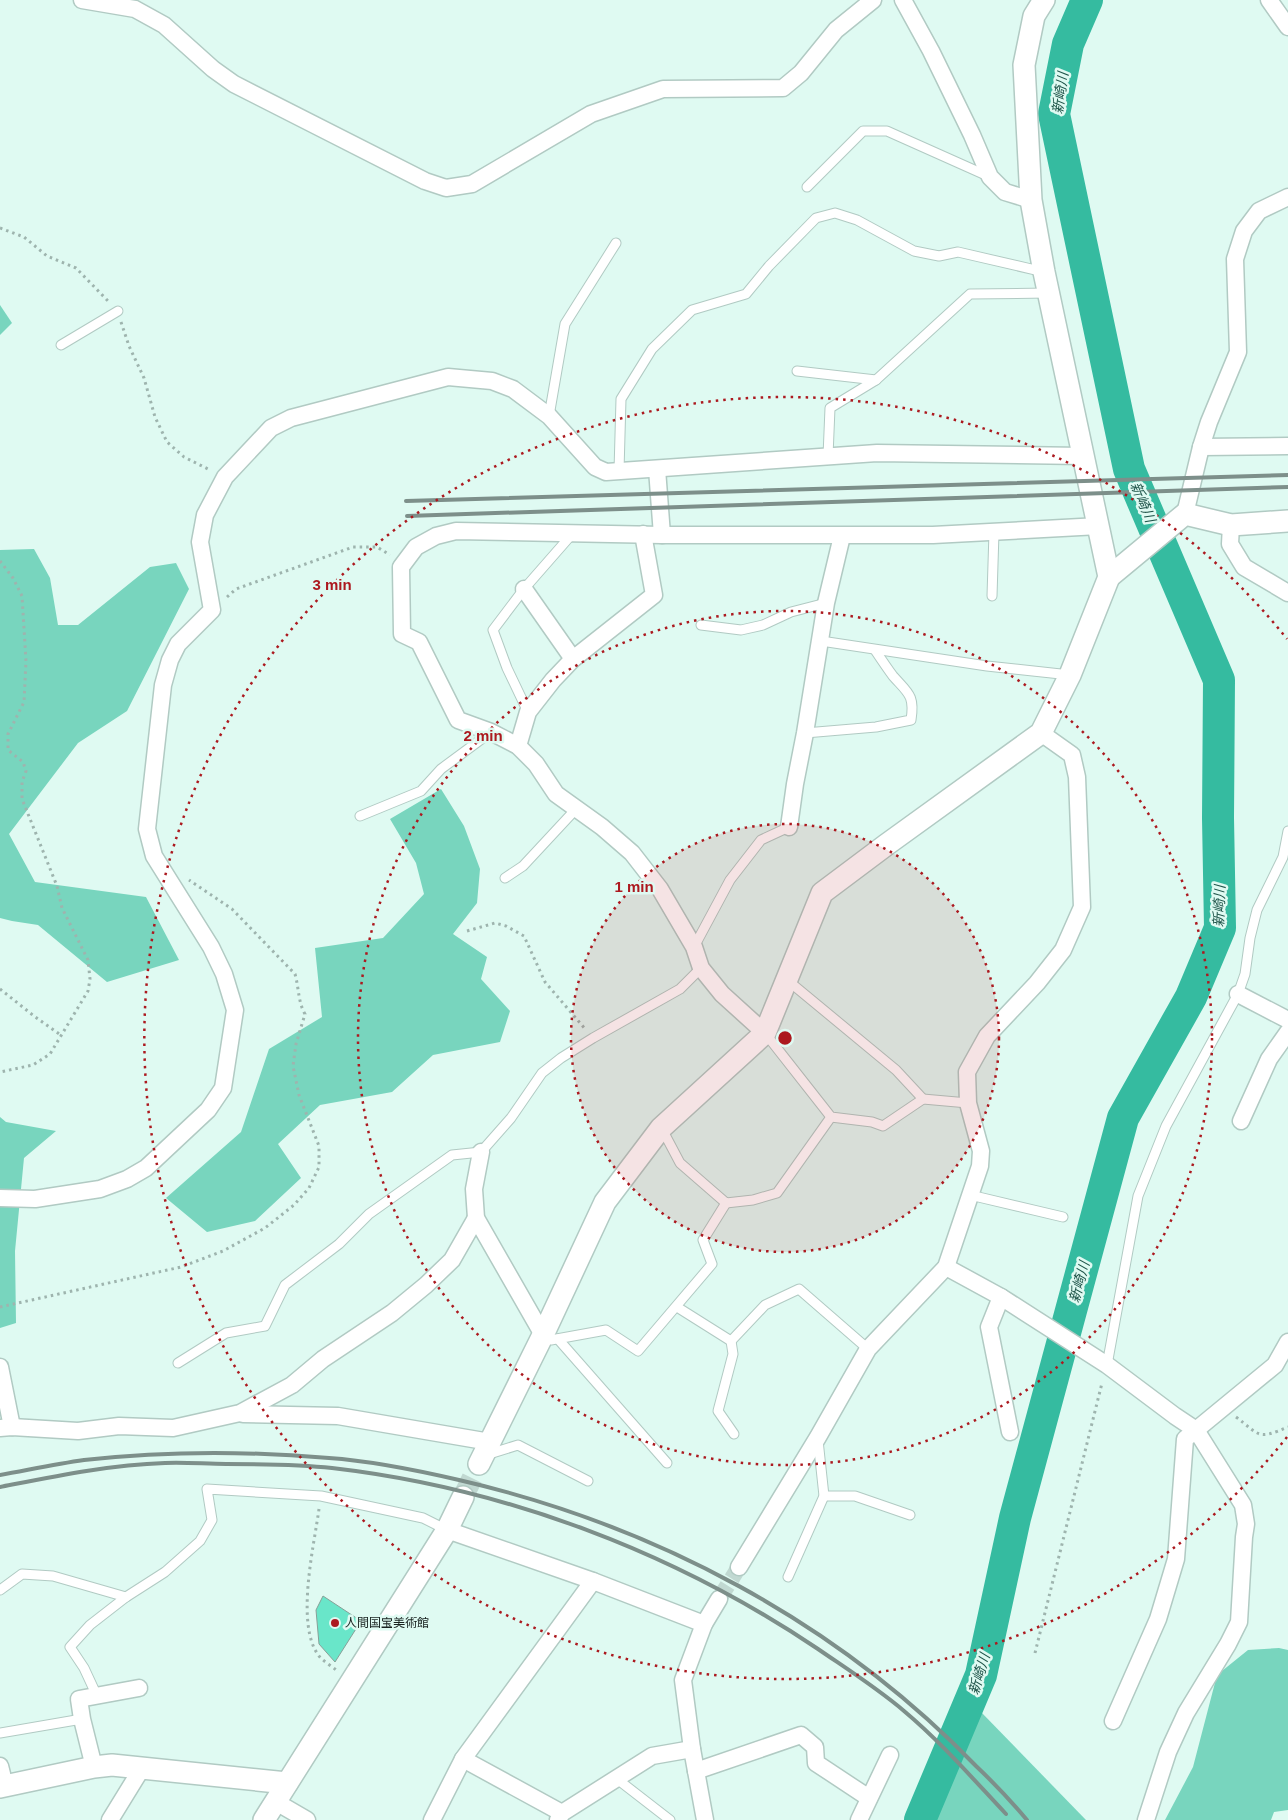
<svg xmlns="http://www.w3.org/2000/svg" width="1288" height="1820" viewBox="0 0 1288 1820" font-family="Arial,'Noto Sans JP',sans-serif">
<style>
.green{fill:#78d5be}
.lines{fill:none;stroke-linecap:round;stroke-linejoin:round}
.river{stroke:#35bba0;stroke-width:32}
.building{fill:#69e6c9;stroke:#87a098}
.minor-tunnel{stroke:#c1d9d2;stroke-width:16;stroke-dasharray:16 8;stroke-linecap:butt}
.tertiary-tunnel{stroke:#c1d9d2;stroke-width:21;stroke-dasharray:21 11;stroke-linecap:butt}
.service-casing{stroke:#b1cac3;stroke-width:11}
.minor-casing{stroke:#b1cac3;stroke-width:19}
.tertiary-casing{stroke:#b1cac3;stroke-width:24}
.path{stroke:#9eb4ae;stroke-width:3;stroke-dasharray:2.5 4;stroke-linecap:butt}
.service{stroke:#fff;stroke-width:9}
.minor{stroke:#fff;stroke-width:16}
.tertiary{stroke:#fff;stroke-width:21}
.rail{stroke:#7d8f8a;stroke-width:4}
.ring{fill:none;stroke:#ac191f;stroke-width:2.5;stroke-dasharray:2.5 5}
.poi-dot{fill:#ac191f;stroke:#dffaf2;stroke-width:2}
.labels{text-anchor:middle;stroke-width:5;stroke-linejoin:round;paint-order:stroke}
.poi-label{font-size:12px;fill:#17201e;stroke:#dffaf2;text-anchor:start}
.water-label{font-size:14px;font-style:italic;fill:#1f5449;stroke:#dffaf2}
.centre{fill:#ac191f;stroke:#dffaf2;stroke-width:2.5}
.ring-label{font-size:15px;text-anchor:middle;font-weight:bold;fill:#ac191f;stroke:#dffaf2;stroke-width:5;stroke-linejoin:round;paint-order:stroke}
</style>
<rect width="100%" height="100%" fill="#dffaf2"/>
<!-- green -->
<g class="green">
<path d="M0 305 12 323 0 335Z"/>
<path d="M34 549 50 578 58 625H78L150 567 176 563 189 589 127 711 78 743 9 834 35 882 146 897 179 960 107 982 38 925 12 921 0 918V550Z"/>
<path d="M441 789 464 826 480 869 477 903 453 934 487 957 481 979 510 1011 500 1042 433 1055 392 1092 320 1105 278 1144 301 1178 255 1221 207 1232 166 1198 241 1132 269 1049 322 1017 315 948 383 938 424 894 416 863 390 819Z"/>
<path d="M0 1117 6 1122 56 1131 24 1158 15 1251 16 1323 0 1328Z"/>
<path d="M1279 1648 1288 1650V1810L1274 1812 1271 1820H1165L1193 1767 1217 1675 1248 1650Z"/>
<path d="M981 1712 1086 1820H934Z"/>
</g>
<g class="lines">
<!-- river -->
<path class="river" d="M920 1820 981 1675 1015 1518 1123 1118 1191 997 1220 928 1218 818 1219 680 1129 469 1054 114 1068 44 1087 0"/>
</g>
<!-- building -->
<path class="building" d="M323 1596 361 1621 335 1662 319 1644 316 1610Z"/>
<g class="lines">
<!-- minor-tunnel -->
<path class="minor-tunnel" d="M719 1599 739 1567"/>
<!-- tertiary-tunnel -->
<path class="tertiary-tunnel" d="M463 1497 479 1464"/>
<!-- service casing -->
<g class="service-casing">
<g id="service">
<path d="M807 187 863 131H887L990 177"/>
<path d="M61 345 118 311"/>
<path d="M797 371 876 380"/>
<path d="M549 416 565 324 616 243"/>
<path d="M828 456 830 408 876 380 970 294 1048 293"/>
<path d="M619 471 621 399 652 349 692 310 746 294 769 266 816 218 835 213 857 220 914 251 939 256 958 252 1044 272"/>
<path d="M992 596 994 532"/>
<path d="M701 625 741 630 763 625 791 612 826 603"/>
<path d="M821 641 987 666 1070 675"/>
<path d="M528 712 507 668 493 630 524 589 573 533"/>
<path d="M805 733 876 727 911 720C915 695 908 693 893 676 887 668 881 659 875 650"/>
<path d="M360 816 421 791 441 769 491 732"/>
<path d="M505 878 523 866 576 809"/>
<path d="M694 947 730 880 761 840 789 827"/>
<path d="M786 979 896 1070 923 1099"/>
<path d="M765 1033 831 1117 872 1122 883 1126 923 1099 968 1103"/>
<path d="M662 1129 680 1163 726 1203 753 1200 777 1193 831 1117"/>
<path d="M970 1195 1063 1217"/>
<path d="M677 1307 731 1341 765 1305 799 1289 868 1349"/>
<path d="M543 1335 551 1340 606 1330 638 1351 712 1264 703 1240 726 1203"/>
<path d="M558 1339 667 1463"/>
<path d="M731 1341 733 1354 718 1411 734 1434"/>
<path d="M178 1363 226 1333 265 1326 285 1285 339 1244 369 1214 452 1155 481 1152 511 1118 542 1073 561 1058 593 1038 680 989 701 968"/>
<path d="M1107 1365 1138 1196 1166 1126 1238 994 1245 974 1250 938 1257 910 1283 857 1288 831"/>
<path d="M486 1455 518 1445 588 1481"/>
<path d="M824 1496H855L910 1515"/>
<path d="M788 1577 824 1496 818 1440"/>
<path d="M0 1590 22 1574 53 1576 126 1597"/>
<path d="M97 1696 84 1668 70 1647 90 1625 126 1597 165 1572 200 1541 212 1520 207 1489 321 1496 423 1518 447 1530"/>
<path d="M0 1733 82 1719"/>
<path d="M617 1779 670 1820"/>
</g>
</g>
<!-- minor casing -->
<g class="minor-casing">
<g id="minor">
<path d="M82 0 135 9 164 25 213 69 234 84 425 181 446 188 472 184 591 114 663 89 783 88 801 73 836 30 873 0"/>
<path d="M903 0 931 51 972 135 990 177 1005 192 1031 200"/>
<path d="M1269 0 1288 27"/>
<path d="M1201 447 1288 446"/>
<path d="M657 469 662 535"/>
<path d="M1185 514 1201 447 1209 422 1238 352 1235 259 1244 231 1259 211 1288 197"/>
<path d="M1231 525 1230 544 1244 567 1288 593"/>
<path d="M524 589 573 659"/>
<path d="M518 746 528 712 553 680 573 659 654 595 643 534"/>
<path d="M789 827 795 784 805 733 826 603 842 536"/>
<path d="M1238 994 1288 1020"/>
<path d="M765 1033 722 994 701 968 694 947 660 889 632 853 602 827 556 794 536 764 518 746 491 732 458 720 419 642 402 634 401 567 416 547 436 536 456 531 662 535H933L1099 526"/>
<path d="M1241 1121 1269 1059 1288 1032"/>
<path d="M481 1152 474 1189 476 1218 543 1335"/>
<path d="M0 1198 35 1199 100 1189 127 1179 146 1168 208 1110 223 1088 235 1010 224 974 211 947 154 856 147 829 163 685 170 660 178 644 212 610 200 542 205 515 225 477 271 428 291 418 448 377 492 381 513 389 549 416 595 467 606 472 877 453 1083 456"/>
<path d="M946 1267 1001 1297 1107 1365 1175 1416 1196 1430 1243 1505 1246 1524 1244 1537 1239 1622 1228 1644 1186 1713 1168 1752 1146 1820"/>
<path d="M1001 1297 989 1327 1010 1432"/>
<path d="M0 1367 12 1427"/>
<path d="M243 1414 338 1416 490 1442"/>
<path d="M0 1428 12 1427 78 1431 119 1426 173 1428 240 1413 292 1385 323 1359 392 1313 426 1285 452 1260 476 1218"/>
<path d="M447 1530 593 1581 704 1624"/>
<path d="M739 1567 818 1437 868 1349 946 1267 980 1166 981 1151 968 1103 967 1072 987 1036 1037 983 1063 950 1082 907 1077 777 1072 755 1041 733"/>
<path d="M1113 1721 1158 1619 1176 1559 1185 1439 1275 1365 1288 1342"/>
<path d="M463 1759 562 1813"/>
<path d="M0 1766 5 1786"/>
<path d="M94 1767 82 1719 79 1699 139 1688"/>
<path d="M696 1771 801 1735 815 1747 816 1763 869 1798"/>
<path d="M276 1802 307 1820"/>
<path d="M110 1820 142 1768"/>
<path d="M432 1820 463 1759 593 1581"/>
<path d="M558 1820 562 1813 652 1756 692 1749"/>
<path d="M705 1820 692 1749 683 1680 704 1624 719 1599"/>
<path d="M859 1820 890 1755"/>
</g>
</g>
<!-- tertiary casing -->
<g class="tertiary-casing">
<g id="tertiary">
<path d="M1109 577 1185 514 1231 525 1288 521"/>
<path d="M479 1464 543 1335 605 1202 661 1128 765 1033 822 893 886 845 1041 733 1070 675 1109 577 1044 272 1031 200 1024 65 1034 16 1044 0"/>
<path d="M0 1787 94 1767 112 1765 287 1783"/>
<path d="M264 1820 447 1530 463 1497"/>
</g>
</g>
<!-- path -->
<g class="path">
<path d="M0 228 24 237 47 256 76 268 109 302"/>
<path d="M121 322 129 346 144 378 155 417 167 442 184 457 210 470"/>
<path d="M0 561 13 578 22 596 26 661 24 702 8 734V750L23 762 26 771 22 782V799L57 886 62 908 88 960 90 979 88 991 50 1054 33 1065 0 1072"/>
<path d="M227 597 236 589 353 547H377L390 555"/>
<path d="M467 931 495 923 506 926 524 936 545 982 586 1030"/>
<path d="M0 989 34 1016 62 1036"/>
<path d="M0 1307 181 1267 223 1251 265 1228 294 1205 309 1188 319 1167V1146L299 1095 293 1066 296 1044 305 1014C298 1002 299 988 295 974L232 909 189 880"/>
<path d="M1236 1417C1261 1436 1257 1440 1288 1427"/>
<path d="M319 1509C314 1546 295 1625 319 1656 324 1662 332 1666 337 1671"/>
<path d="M1035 1653 1102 1383"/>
</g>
<!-- service -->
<use href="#service" class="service"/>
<!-- minor -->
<use href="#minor" class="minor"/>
<!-- tertiary -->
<use href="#tertiary" class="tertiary"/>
<!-- rail -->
<g class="rail">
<path d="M406 501 1288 475"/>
<path d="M407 516 1288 487"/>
<path d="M0 1475C28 1470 56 1464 84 1460 165 1451 248 1451 329 1458 373 1461 416 1470 459 1480 654 1525 837 1622 976 1766 994 1783 1011 1801 1027 1820"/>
<path d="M0 1487C56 1476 108 1465 165 1463 185 1462 206 1464 226 1464 261 1464 297 1464 332 1468 505 1488 674 1552 818 1649 847 1669 877 1688 904 1711 941 1742 973 1779 1006 1814"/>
</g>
</g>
<!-- distance rings -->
<circle cx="785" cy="1038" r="214" fill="#ac191f" fill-opacity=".12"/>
<g class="ring">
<circle cx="785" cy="1038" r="214"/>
<circle cx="785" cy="1038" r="427"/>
<path d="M1287 1437A641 641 0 1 1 1287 639"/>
</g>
<!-- markers -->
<circle class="poi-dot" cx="335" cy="1623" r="5"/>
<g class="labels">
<!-- poi labels -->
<g class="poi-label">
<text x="345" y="1627">人間国宝美術館</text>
</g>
<!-- water labels -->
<g class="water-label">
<text transform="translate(1060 93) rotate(-82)" y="5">新崎川</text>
<text transform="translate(1143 502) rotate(67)" y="5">新崎川</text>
<text transform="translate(1219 906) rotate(-88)" y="5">新崎川</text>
<text transform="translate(1079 1282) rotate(-75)" y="5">新崎川</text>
<text transform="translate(979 1674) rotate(-73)" y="5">新崎川</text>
</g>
</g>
<circle cx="785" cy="1038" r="8" class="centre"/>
<g class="ring-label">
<text x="332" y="590">3 min</text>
<text x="483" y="741">2 min</text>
<text x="634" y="892">1 min</text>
</g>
</svg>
